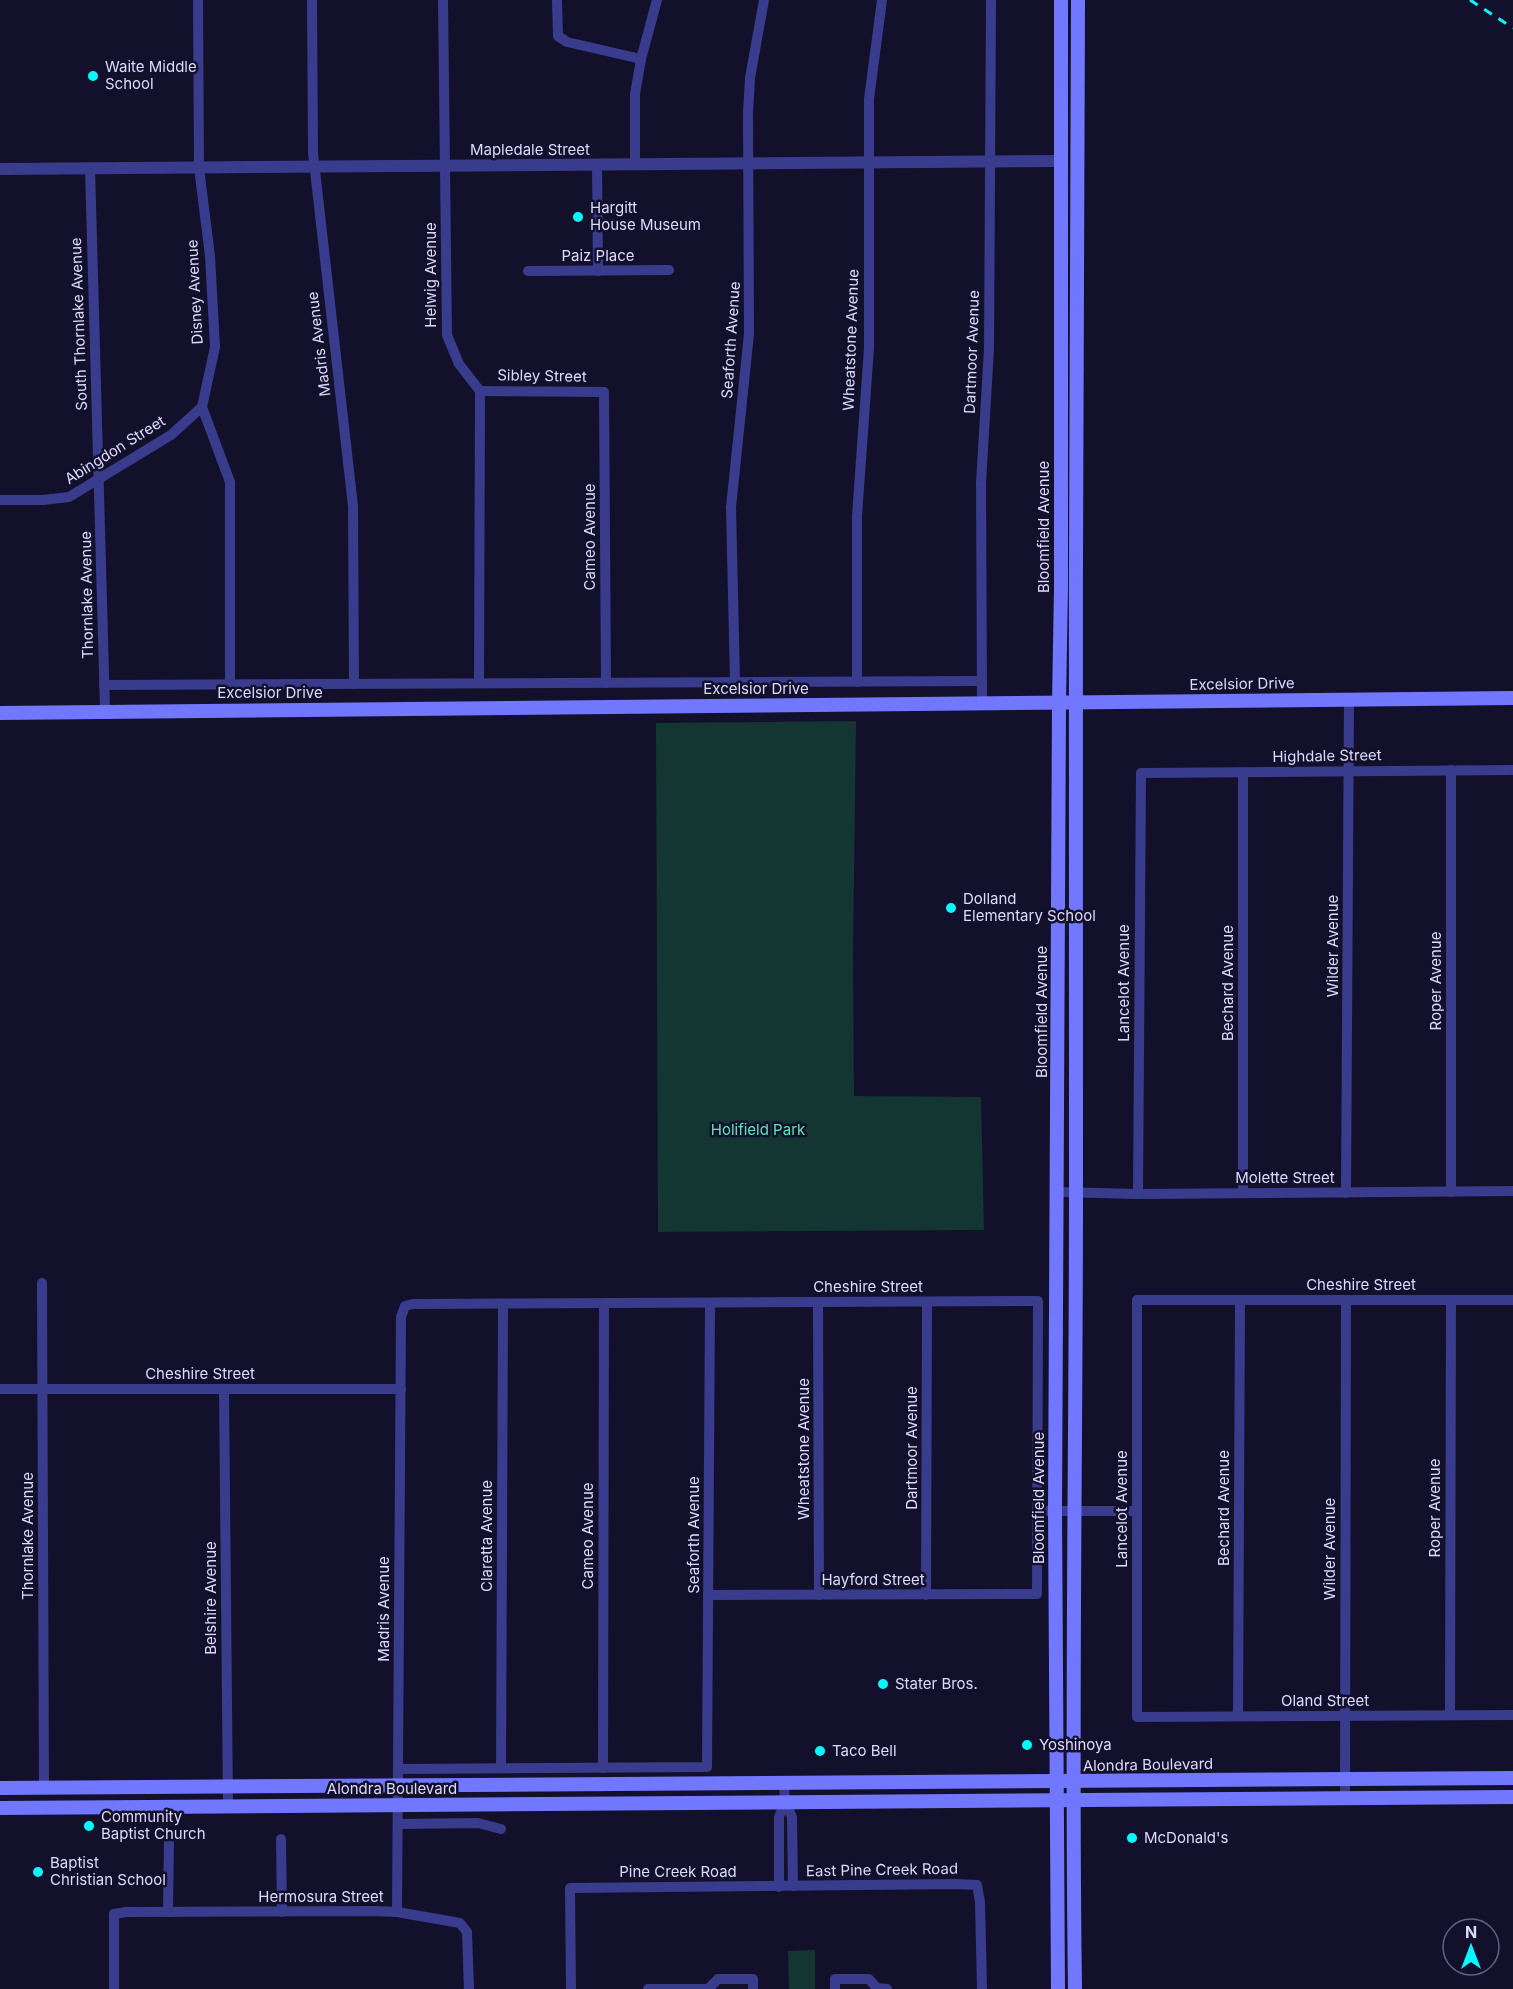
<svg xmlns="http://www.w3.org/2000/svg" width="1513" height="1989" viewBox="0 0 1513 1989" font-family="Inter,sans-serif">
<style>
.green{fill:#133632}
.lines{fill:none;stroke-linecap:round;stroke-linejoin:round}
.minor{stroke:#393c8c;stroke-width:10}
.tertiary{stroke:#393c8c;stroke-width:12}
.secondary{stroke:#7178ff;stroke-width:14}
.rail{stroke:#06f8ff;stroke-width:3;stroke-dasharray:9 8;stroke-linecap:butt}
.poi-dot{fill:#06f8ff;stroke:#13102b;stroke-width:2}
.labels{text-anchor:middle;stroke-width:5;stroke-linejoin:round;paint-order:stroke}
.poi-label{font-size:15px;fill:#dcdaff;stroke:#13102b;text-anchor:start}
.street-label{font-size:15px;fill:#dcdaff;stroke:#13102b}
.park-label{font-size:15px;fill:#60e5ba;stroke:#13102b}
</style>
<rect width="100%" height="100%" fill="#13102b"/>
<!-- green -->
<g class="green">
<path d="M856 721 853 955 854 1096 981 1097 984 1230 658 1232 656 723Z"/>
<path d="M815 1950V1989H789L788 1951Z"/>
</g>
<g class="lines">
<!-- minor -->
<g class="minor">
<path d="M198 0 199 168 210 256 215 347 202 407 230 482V684"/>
<path d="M312 0 313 153 353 506 354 684"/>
<path d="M443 0 447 335 459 364 480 391 479 683"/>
<path d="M557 0 558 36 567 42 641 59"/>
<path d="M597 164 598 271"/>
<path d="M635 164V94L641 59 657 0"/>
<path d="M90 168 105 710"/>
<path d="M528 271 669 270"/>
<path d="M480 391 604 392 606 683"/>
<path d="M0 500H43L69 497 171 435 202 407"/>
<path d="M735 682 731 507 749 334 748 113 750 78 764 0"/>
<path d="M857 682V516L869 348V99L882 0"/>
<path d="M104 685 982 681"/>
<path d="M982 704 981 483 989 349 991 0"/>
<path d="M1451 770V1192"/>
<path d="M1058 1192 1138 1194 1513 1191"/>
<path d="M1243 1193V774"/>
<path d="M1346 1193 1349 700"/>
<path d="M1138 1194 1141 773 1513 770"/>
<path d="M42 1283 44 1788"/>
<path d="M1513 1300H1137V1717L1513 1715"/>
<path d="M818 1303 819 1595"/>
<path d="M0 1389H401"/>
<path d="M224 1389 228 1806"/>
<path d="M1037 1511H1137"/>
<path d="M926 1595 927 1302"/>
<path d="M1450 1715 1451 1300"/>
<path d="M1238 1716 1240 1300"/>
<path d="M501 1768 503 1304"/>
<path d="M603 1768 604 1304"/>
<path d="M398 1769 707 1767 710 1304"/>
<path d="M1345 1798 1346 1300"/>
<path d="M785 1802 792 1817 793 1886"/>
<path d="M398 1824 478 1823 501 1829"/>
<path d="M281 1839 282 1912"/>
<path d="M779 1887V1817L785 1802 784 1784"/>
<path d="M168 1912 169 1839"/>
<path d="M397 1912 401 1317 405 1306 413 1304 1038 1301 1037 1594 708 1595"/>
<path d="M709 1988 718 1979H753V1989"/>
<path d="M114 1989V1914L126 1912 373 1911 397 1912 460 1923 467 1932 469 1989"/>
<path d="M571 1989 570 1888 956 1884 977 1885 980 1902 982 1989"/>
<path d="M648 1989H711"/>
<path d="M835 1989V1979H869L877 1988 887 1989"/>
</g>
<!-- tertiary -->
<path class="tertiary" d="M0 169 1060 161"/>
<!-- secondary -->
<g class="secondary">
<path d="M0 713 1513 698"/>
<path d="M0 1788 1513 1778"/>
<path d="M0 1808 1513 1797"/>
<path d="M1058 1989 1055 1511 1059 704 1061 587V0"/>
<path d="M1075 1989C1071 1722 1076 1456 1076 1189 1076 793 1075 396 1078 0"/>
</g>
<!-- rail -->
<path class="rail" d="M1470 0 1513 28"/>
</g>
<!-- markers -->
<g class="poi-dot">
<circle cx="93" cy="76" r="6"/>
<circle cx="578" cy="217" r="6"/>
<circle cx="951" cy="908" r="6"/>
<circle cx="883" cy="1684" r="6"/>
<circle cx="1027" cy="1745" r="6"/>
<circle cx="820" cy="1751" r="6"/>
<circle cx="89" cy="1826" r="6"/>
<circle cx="1132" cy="1838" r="6"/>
<circle cx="38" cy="1872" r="6"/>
</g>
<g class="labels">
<!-- poi labels -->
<g class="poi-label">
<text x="105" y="72">Waite Middle<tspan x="105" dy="17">School</tspan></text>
<text x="590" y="213">Hargitt<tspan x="590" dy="17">House Museum</tspan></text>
<text x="963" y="904">Dolland<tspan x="963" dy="17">Elementary School</tspan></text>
<text x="895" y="1689">Stater Bros.</text>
<text x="1039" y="1750">Yoshinoya</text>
<text x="832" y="1756">Taco Bell</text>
<text x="101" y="1822">Community<tspan x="101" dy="17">Baptist Church</tspan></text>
<text x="1144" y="1843">McDonald's</text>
<text x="50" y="1868">Baptist<tspan x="50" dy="17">Christian School</tspan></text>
</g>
<!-- street labels -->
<g class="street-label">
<text x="530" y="155">Mapledale Street</text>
<text x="598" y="261">Paiz Place</text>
<text transform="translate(431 275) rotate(-90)" y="5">Helwig Avenue</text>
<text transform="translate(195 292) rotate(-93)" y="5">Disney Avenue</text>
<text transform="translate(79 324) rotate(-92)" y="5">South Thornlake Avenue</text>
<text transform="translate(731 340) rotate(-86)" y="5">Seaforth Avenue</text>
<text transform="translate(851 340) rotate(-88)" y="5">Wheatstone Avenue</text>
<text transform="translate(319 344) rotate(-97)" y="5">Madris Avenue</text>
<text transform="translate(972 352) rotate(-88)" y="5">Dartmoor Avenue</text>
<text transform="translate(542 376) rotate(1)" y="5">Sibley Street</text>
<text transform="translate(115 450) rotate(-32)" y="5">Abingdon Street</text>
<text transform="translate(1044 527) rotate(-90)" y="5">Bloomfield Avenue</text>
<text transform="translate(590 537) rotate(-90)" y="5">Cameo Avenue</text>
<text transform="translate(87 595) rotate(-91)" y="5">Thornlake Avenue</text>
<text transform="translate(1242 684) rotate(-1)" y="5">Excelsior Drive</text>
<text x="756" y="694">Excelsior Drive</text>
<text x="270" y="698">Excelsior Drive</text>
<text transform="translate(1327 756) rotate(-1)" y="5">Highdale Street</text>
<text transform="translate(1333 946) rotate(-90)" y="5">Wilder Avenue</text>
<text transform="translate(1436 981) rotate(-90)" y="5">Roper Avenue</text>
<text transform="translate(1124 983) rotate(-90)" y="5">Lancelot Avenue</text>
<text transform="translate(1228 983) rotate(-90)" y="5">Bechard Avenue</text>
<text transform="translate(1042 1012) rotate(-90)" y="5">Bloomfield Avenue</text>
<text x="1285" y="1183">Molette Street</text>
<text x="1361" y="1290">Cheshire Street</text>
<text x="868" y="1292">Cheshire Street</text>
<text x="200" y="1379">Cheshire Street</text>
<text transform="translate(912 1448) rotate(-90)" y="5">Dartmoor Avenue</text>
<text transform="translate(804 1449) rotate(-90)" y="5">Wheatstone Avenue</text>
<text transform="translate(1039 1498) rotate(-90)" y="5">Bloomfield Avenue</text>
<text transform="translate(1224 1508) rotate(-90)" y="5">Bechard Avenue</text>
<text transform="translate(1435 1508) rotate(-90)" y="5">Roper Avenue</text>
<text transform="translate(1122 1509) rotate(-90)" y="5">Lancelot Avenue</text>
<text transform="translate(694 1535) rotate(-90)" y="5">Seaforth Avenue</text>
<text transform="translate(28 1536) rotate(-90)" y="5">Thornlake Avenue</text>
<text transform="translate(487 1536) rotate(-90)" y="5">Claretta Avenue</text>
<text transform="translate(588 1536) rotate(-90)" y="5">Cameo Avenue</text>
<text transform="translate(1330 1549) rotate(-90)" y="5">Wilder Avenue</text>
<text x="873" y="1585">Hayford Street</text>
<text transform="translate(211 1598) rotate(-90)" y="5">Belshire Avenue</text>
<text transform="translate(384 1609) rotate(-90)" y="5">Madris Avenue</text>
<text x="1325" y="1706">Oland Street</text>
<text transform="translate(1148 1765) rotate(-1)" y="5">Alondra Boulevard</text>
<text x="392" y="1794">Alondra Boulevard</text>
<text transform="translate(882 1870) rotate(-1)" y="5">East Pine Creek Road</text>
<text x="678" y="1877">Pine Creek Road</text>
<text x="321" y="1902">Hermosura Street</text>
</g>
<!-- park labels -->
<g class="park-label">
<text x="758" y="1135">Holifield Park</text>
</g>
</g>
<!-- north arrow -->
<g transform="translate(1471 1947)"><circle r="28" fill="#13102b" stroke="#636180" stroke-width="1.5"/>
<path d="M0-4.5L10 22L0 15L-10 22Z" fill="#06f8ff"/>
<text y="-9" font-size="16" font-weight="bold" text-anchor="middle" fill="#dcdaff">N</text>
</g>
</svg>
